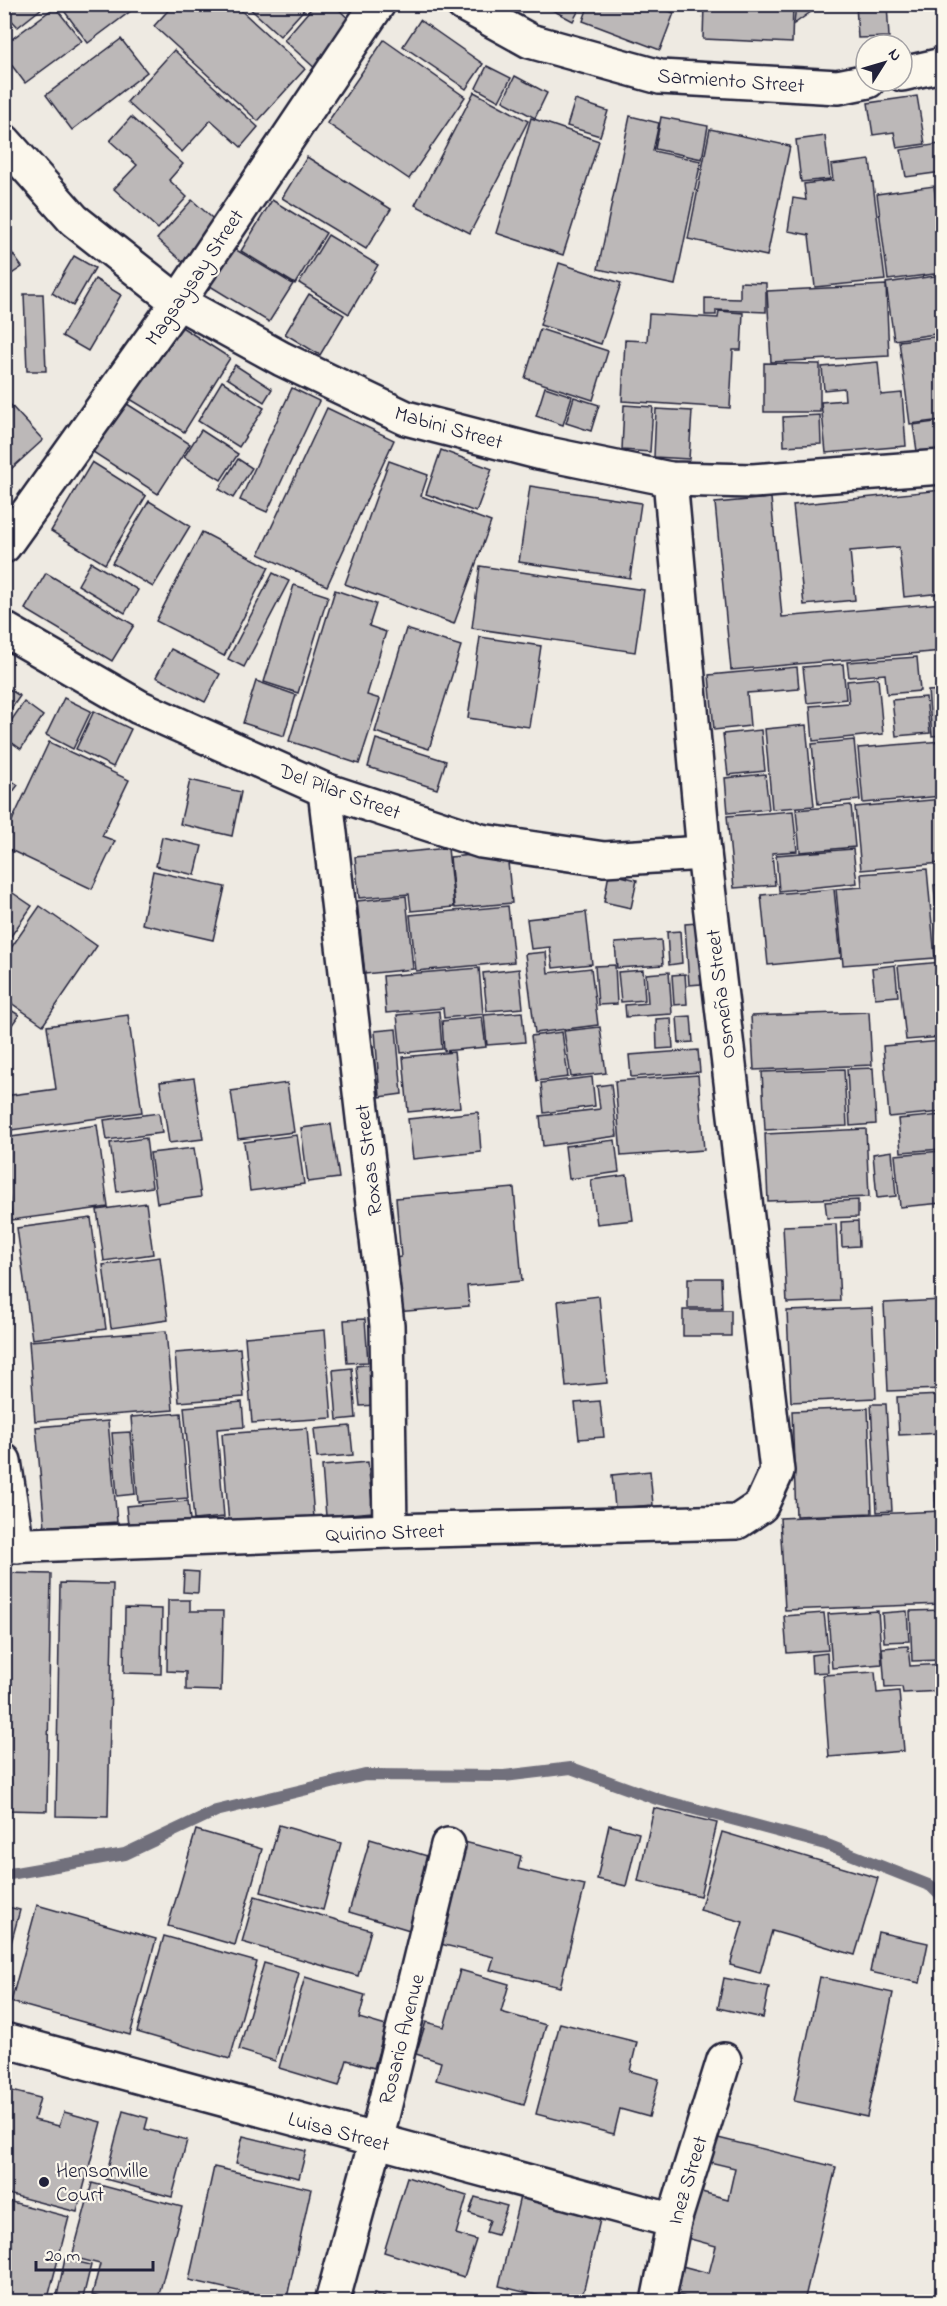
<svg xmlns="http://www.w3.org/2000/svg" width="947" height="2306" viewBox="0 0 947 2306" font-family="'Indie Flower',sans-serif">
<style>
.lines{fill:none;stroke-linecap:round;stroke-linejoin:round}
.stream{stroke:#716f7c;stroke-width:12}
.building{fill:#bcb8b8;stroke:#22223b;stroke-width:1.5}
.street-casing{stroke:#22223b;stroke-width:38}
.street{stroke:#fbf7ec;stroke-width:33}
.poi-dot{fill:#22223b;stroke:#fbf7ec;stroke-width:2}
.labels{text-anchor:middle;stroke-width:4.5;stroke-linejoin:round;paint-order:stroke}
.street-label{font-size:21px;fill:#22223b;stroke:#fbf7ec}
.poi-label{font-size:21px;fill:#22223b;stroke:#fbf7ec;text-anchor:start}
</style>
<rect width="100%" height="100%" fill="#eeeae2"/>
<filter id="ink" filterUnits="userSpaceOnUse"><feTurbulence type="fractalNoise" baseFrequency=".0167" numOctaves="2"/><feDisplacementMap in="SourceGraphic" scale="12" xChannelSelector="R" yChannelSelector="G"/><feConvolveMatrix kernelMatrix="1 2 1 2 8 2 1 2 1" color-interpolation-filters="sRGB"/></filter>
<g filter="url(#ink)">
<g class="lines">
<!-- stream -->
<path class="stream" d="M4 1875 125 1854 216 1811 365 1775 504 1776 571 1768 657 1799 825 1844 931 1886 942 1897"/>
</g>
<!-- building -->
<g class="building">
<path d="M4 4H47L18 27 4 12Z"/>
<path d="M59 4H134L136 7 88 43Z"/>
<path d="M174 4H234L305 69 258 121 154 26Z"/>
<path d="M245 4H309L280 36Z"/>
<path d="M315 4H333L357 27 318 71 284 40Z"/>
<path d="M541 4H582L573 21Z"/>
<path d="M589 4H651L674 13 660 50 583 21Z"/>
<path d="M704 4H793L792 43 703 39Z"/>
<path d="M796 4H822L794 24Z"/>
<path d="M856 4H887L889 37 858 38Z"/>
<path d="M55 7 82 41 25 83 4 55V45Z"/>
<path d="M420 20 483 64 466 89 403 46Z"/>
<path d="M121 39 147 72 72 130 46 95Z"/>
<path d="M384 40 465 97 409 179 327 123Z"/>
<path d="M174 50 258 127 241 147 211 120 182 152 127 102Z"/>
<path d="M487 66 511 78 499 101 476 88Z"/>
<path d="M515 76 547 93 535 118 503 101Z"/>
<path d="M474 92 528 121 470 233 415 205Z"/>
<path d="M917 96 925 144 897 148 894 132 873 135 868 103Z"/>
<path d="M575 100 608 111 600 136 567 126Z"/>
<path d="M630 116 659 123 653 151 701 161 675 285 598 269Z"/>
<path d="M131 117 183 164 169 180 187 197 158 229 114 189 137 165 110 141Z"/>
<path d="M661 117 708 126 702 159 655 149Z"/>
<path d="M531 118 599 141 563 255 496 233Z"/>
<path d="M710 129 790 146 767 256 688 239Z"/>
<path d="M825 136 830 179 801 182 796 140Z"/>
<path d="M939 144 942 172 906 177 901 150Z"/>
<path d="M307 157 391 209 366 249 282 198Z"/>
<path d="M870 160 885 280 815 287 809 235 788 231 793 198 806 200 804 184 833 180 831 165Z"/>
<path d="M934 186 942 255V273L888 280 877 194Z"/>
<path d="M192 200 220 225 185 264 157 239Z"/>
<path d="M272 200 326 233 295 284 241 251Z"/>
<path d="M942 205V243L937 206Z"/>
<path d="M328 235 378 265 349 314 299 283Z"/>
<path d="M7 246 22 267 10 275 4 268V248Z"/>
<path d="M233 248 293 284 269 322 210 286Z"/>
<path d="M74 256 95 268 73 306 52 293Z"/>
<path d="M559 263 621 283 601 344 540 325Z"/>
<path d="M942 275V333L894 340 886 283Z"/>
<path d="M95 279 121 295 88 351 62 336Z"/>
<path d="M740 282 766 283V312L716 310V315H705V298L740 299Z"/>
<path d="M886 285 889 356 771 362 767 291Z"/>
<path d="M24 294H43L46 371H27Z"/>
<path d="M309 294 344 315 320 355 285 334Z"/>
<path d="M719 311 743 313 741 350H733L730 408 622 401 625 340 647 341 649 314 718 318Z"/>
<path d="M177 324 230 358 184 432 130 399Z"/>
<path d="M540 329 608 351 593 400 525 378Z"/>
<path d="M942 336V420L910 424 899 341Z"/>
<path d="M878 362 881 395 902 393 906 446 826 453 821 402 845 400 844 388 824 390 822 367Z"/>
<path d="M764 363 820 364V412H764Z"/>
<path d="M235 365 272 389 264 402 227 378Z"/>
<path d="M222 381 264 408 239 447 198 421Z"/>
<path d="M545 387 572 396 563 425 536 416Z"/>
<path d="M292 388 319 401 267 512 240 500Z"/>
<path d="M574 397 599 405 591 431 566 423Z"/>
<path d="M4 398 43 440 10 470 4 464Z"/>
<path d="M124 402 190 444 158 494 93 452Z"/>
<path d="M624 405 653 407 650 452 622 450Z"/>
<path d="M327 408 394 440 327 586 259 554Z"/>
<path d="M656 409 692 411 689 459 654 457Z"/>
<path d="M820 415 821 444 784 446 783 417Z"/>
<path d="M942 421V461L919 464 913 425Z"/>
<path d="M201 430 238 454 221 480 184 457Z"/>
<path d="M441 450 492 469 476 512 426 494Z"/>
<path d="M238 459 252 468 233 498 219 489Z"/>
<path d="M389 461 428 475 421 496 491 522 454 624 345 584Z"/>
<path d="M92 462 146 496 105 564 51 531Z"/>
<path d="M4 477 13 487 4 495Z"/>
<path d="M530 486 641 503 630 578 519 562Z"/>
<path d="M942 490V593L904 597 899 547 850 551 855 600 804 605 793 505Z"/>
<path d="M771 498 782 617 942 603V651L731 670 715 503Z"/>
<path d="M149 501 190 526 153 587 112 563Z"/>
<path d="M202 532 269 567 224 656 156 621Z"/>
<path d="M91 562 138 590 125 613 78 585Z"/>
<path d="M480 566 644 590 635 652 472 628Z"/>
<path d="M46 573 134 625 112 661 25 609Z"/>
<path d="M273 573 289 581 244 667 228 659Z"/>
<path d="M294 585 328 596 298 693 264 682Z"/>
<path d="M335 590 376 604 369 626 386 632 367 695 380 699 359 764 289 741Z"/>
<path d="M406 629 461 646 429 749 375 732Z"/>
<path d="M480 637 541 646 529 727 468 718Z"/>
<path d="M171 649 220 674 205 702 156 677Z"/>
<path d="M917 657 920 691 887 694 885 674 849 677 847 662Z"/>
<path d="M843 664 846 699 807 703 803 667Z"/>
<path d="M797 667 799 689 747 693 750 726 714 730 709 675Z"/>
<path d="M878 678 883 734 813 741 810 706 849 703 847 681Z"/>
<path d="M256 681 296 695 284 736 243 723Z"/>
<path d="M4 686 20 696 4 719Z"/>
<path d="M942 690V735L932 736 928 691Z"/>
<path d="M926 697 930 733 896 736 892 700Z"/>
<path d="M64 698 91 711 73 749 46 735Z"/>
<path d="M24 702 43 716 21 749 4 737V731Z"/>
<path d="M94 711 131 729 113 767 76 749Z"/>
<path d="M806 725 814 806 772 809 765 729Z"/>
<path d="M761 730 765 771 728 775 723 734Z"/>
<path d="M376 739 446 761 437 789 368 767Z"/>
<path d="M854 740 860 800 818 804 812 744Z"/>
<path d="M942 741V796L863 803 858 748Z"/>
<path d="M49 742 129 780 102 836 115 841 92 889 4 847V838Z"/>
<path d="M765 774 769 809 728 813 725 778Z"/>
<path d="M4 776 18 785 4 804Z"/>
<path d="M190 780 241 792 232 836 180 824Z"/>
<path d="M942 799V863L861 870 855 807Z"/>
<path d="M851 805 855 847 800 852 796 810Z"/>
<path d="M793 811 797 851 772 853 775 885 734 888 727 816Z"/>
<path d="M162 837 202 846 195 875 156 866Z"/>
<path d="M448 848 454 907 411 911 409 894 359 898 355 857Z"/>
<path d="M853 849 857 883 779 891 776 855Z"/>
<path d="M507 852 512 903 455 908 450 857Z"/>
<path d="M927 869 935 958 843 965 836 889 862 887 861 874Z"/>
<path d="M153 871 225 887 213 940 142 924Z"/>
<path d="M609 873 637 880 631 908 604 902Z"/>
<path d="M942 884V960H941L934 885Z"/>
<path d="M4 887 32 906 4 946Z"/>
<path d="M834 889 841 958 768 965 761 895Z"/>
<path d="M406 896 413 969 365 974 357 901Z"/>
<path d="M40 906 97 946 43 1025 4 998V958Z"/>
<path d="M508 906 514 962 416 971 410 915Z"/>
<path d="M586 912 592 964 553 968 550 947 531 949 527 919Z"/>
<path d="M697 923 701 984 689 985 685 924Z"/>
<path d="M680 931 682 963 669 965 667 932Z"/>
<path d="M661 940 663 965 617 968 615 943Z"/>
<path d="M546 952 548 973 591 968 598 1025 535 1033 525 954Z"/>
<path d="M942 962V1037L906 1040 898 966Z"/>
<path d="M615 965 617 1004 598 1005 595 966Z"/>
<path d="M895 965 898 996 875 998 872 968Z"/>
<path d="M479 968 483 1014 444 1018 443 1008 386 1013 383 976Z"/>
<path d="M519 969 523 1008 487 1011 483 973Z"/>
<path d="M643 970 645 1000 621 1002 618 972Z"/>
<path d="M669 972 672 1014 626 1017 625 1005 648 1003 646 974Z"/>
<path d="M685 974 687 1004 674 1005 672 975Z"/>
<path d="M4 1006 19 1015 4 1036Z"/>
<path d="M439 1011 442 1049 401 1053 397 1015Z"/>
<path d="M522 1012 525 1042 487 1045 484 1015Z"/>
<path d="M869 1012 872 1065 754 1070 751 1016Z"/>
<path d="M128 1015 142 1112 4 1131V1096L56 1089 47 1026Z"/>
<path d="M691 1016 693 1042 679 1043 677 1017Z"/>
<path d="M482 1017 486 1047 444 1051 442 1021Z"/>
<path d="M671 1018 673 1048 657 1049 656 1019Z"/>
<path d="M600 1027 606 1073 571 1077 564 1031Z"/>
<path d="M396 1029 402 1094 380 1097 375 1031Z"/>
<path d="M562 1032 568 1077 537 1081 531 1036Z"/>
<path d="M942 1041V1112L889 1117 883 1046Z"/>
<path d="M698 1050 700 1072 631 1077 629 1055Z"/>
<path d="M454 1052 460 1107 408 1112 403 1057Z"/>
<path d="M873 1068 876 1124 850 1126 847 1069Z"/>
<path d="M844 1069 847 1126 765 1130 762 1072Z"/>
<path d="M698 1075 704 1150 621 1156 615 1081Z"/>
<path d="M592 1077 595 1106 544 1113 541 1083Z"/>
<path d="M194 1078 203 1139 169 1143 160 1082Z"/>
<path d="M287 1083 294 1132 238 1139 231 1091Z"/>
<path d="M611 1084 617 1136 543 1146 540 1116 600 1109 597 1086Z"/>
<path d="M478 1112 481 1152 413 1159 408 1119Z"/>
<path d="M159 1113 162 1133 107 1140 104 1120Z"/>
<path d="M942 1115V1149L901 1152 898 1119Z"/>
<path d="M331 1124 339 1178 308 1182 301 1128Z"/>
<path d="M97 1125 108 1207 12 1220 4 1166V1138Z"/>
<path d="M866 1129 869 1197 768 1201 765 1134Z"/>
<path d="M297 1135 304 1184 250 1191 244 1142Z"/>
<path d="M146 1138 152 1187 117 1192 110 1143Z"/>
<path d="M615 1140 619 1172 569 1179 565 1146Z"/>
<path d="M194 1148 201 1197 157 1203 150 1153Z"/>
<path d="M892 1151 896 1196 877 1198 873 1154Z"/>
<path d="M942 1151V1203L900 1207 895 1155Z"/>
<path d="M627 1175 633 1220 597 1224 591 1180Z"/>
<path d="M514 1188 522 1281 467 1286 469 1306 395 1312 390 1259 401 1257 396 1198Z"/>
<path d="M858 1200V1217L827 1218 825 1202Z"/>
<path d="M146 1203 153 1254 104 1261 97 1210Z"/>
<path d="M91 1218 106 1329 32 1339 17 1228Z"/>
<path d="M858 1221 859 1246 842 1247 841 1222Z"/>
<path d="M836 1224 840 1301 787 1303 783 1226Z"/>
<path d="M160 1257 168 1320 111 1328 103 1265Z"/>
<path d="M688 1278H721L722 1308H688Z"/>
<path d="M599 1296 607 1383 566 1387 558 1301Z"/>
<path d="M942 1300V1389L888 1391 884 1303Z"/>
<path d="M872 1308 876 1398 791 1402 787 1311Z"/>
<rect x="683" y="1310" width="48" height="26"/>
<path d="M365 1319 368 1362 347 1363 344 1320Z"/>
<path d="M325 1330 332 1418 252 1423 245 1337Z"/>
<path d="M166 1331 173 1410 35 1421 29 1341Z"/>
<path d="M240 1348 244 1397 179 1402 175 1353Z"/>
<path d="M373 1364 376 1405 360 1406 356 1366Z"/>
<path d="M352 1368 356 1418 337 1420 333 1370Z"/>
<path d="M942 1395V1433L899 1435 897 1397Z"/>
<path d="M600 1401 604 1437 579 1439 575 1403Z"/>
<path d="M242 1402 244 1427 217 1429 224 1517 194 1520 184 1407Z"/>
<path d="M871 1404H886L892 1511 877 1512Z"/>
<path d="M868 1408 872 1513 796 1516 792 1411Z"/>
<path d="M181 1413 188 1498 138 1502 131 1417Z"/>
<path d="M108 1421 117 1522 45 1527 36 1427Z"/>
<path d="M350 1426 353 1455 317 1458 314 1429Z"/>
<path d="M307 1428 314 1518 229 1525 222 1434Z"/>
<path d="M130 1432 135 1494 117 1496 112 1433Z"/>
<path d="M368 1462 373 1512 326 1516 322 1466Z"/>
<path d="M650 1471 653 1505 615 1508 612 1475Z"/>
<path d="M934 1472H942V1506L936 1507Z"/>
<path d="M188 1501 191 1530 129 1535 126 1506Z"/>
<path d="M942 1511V1604L785 1610 780 1518Z"/>
<path d="M184 1571 199 1572 198 1593 183 1592Z"/>
<path d="M4 1573 51 1574 47 1811 4 1810Z"/>
<path d="M60 1583 113 1584 108 1817 56 1816Z"/>
<path d="M168 1600H190V1611H223L221 1691 186 1690V1672L167 1671Z"/>
<path d="M125 1608 162 1609 161 1674 124 1673Z"/>
<path d="M942 1610V1660L912 1661 910 1611Z"/>
<path d="M878 1611 882 1664 832 1668 828 1614Z"/>
<path d="M907 1611 909 1641 884 1642 882 1613Z"/>
<path d="M824 1613 828 1650 787 1653 784 1616Z"/>
<path d="M908 1646 910 1666 942 1664V1691L903 1693 902 1687 885 1688 882 1648Z"/>
<path d="M827 1653 828 1672 812 1673 811 1655Z"/>
<path d="M875 1672 877 1693 899 1691 904 1751 829 1757 823 1675Z"/>
<path d="M654 1808 717 1823 700 1896 638 1881Z"/>
<path d="M279 1825 341 1843 323 1910 261 1892Z"/>
<path d="M609 1825 639 1833 626 1886 597 1879Z"/>
<path d="M196 1830 262 1849 235 1945 168 1926Z"/>
<path d="M722 1832 878 1878 855 1955 772 1931 760 1973 730 1965 743 1922 700 1910Z"/>
<path d="M370 1839 434 1858 413 1931 349 1912Z"/>
<path d="M456 1840 521 1856 518 1869 585 1885 560 1987 490 1970 494 1957 432 1942Z"/>
<path d="M255 1896 371 1930 358 1976 242 1942Z"/>
<path d="M37 1905 156 1939 130 2035 11 2002Z"/>
<path d="M4 1906 20 1910 4 1969Z"/>
<path d="M878 1932 928 1943 920 1983 870 1972Z"/>
<path d="M164 1936 257 1962 230 2059 137 2032Z"/>
<path d="M264 1963 299 1973 275 2061 239 2050Z"/>
<path d="M460 1970 509 1984 501 2012 546 2025 524 2105 436 2080 441 2062 416 2054 426 2022 444 2027Z"/>
<path d="M305 1977 365 1995 359 2018 386 2026 374 2068 347 2060 339 2086 279 2068Z"/>
<path d="M820 1977 893 1993 867 2117 794 2101Z"/>
<path d="M724 1978 769 1987 763 2018 718 2008Z"/>
<path d="M560 2023 637 2042 630 2071 659 2079 649 2117 620 2109 614 2134 536 2114Z"/>
<path d="M4 2089 40 2098 34 2120 59 2126 64 2112 101 2122 77 2212 4 2193Z"/>
<path d="M123 2111 148 2118 145 2129 187 2140 172 2197 105 2179Z"/>
<path d="M706 2135 836 2167 804 2302H703L672 2293 678 2265 709 2273 716 2246 683 2237 694 2190 728 2199 735 2168 701 2160Z"/>
<path d="M243 2136 306 2151 299 2178 236 2163Z"/>
<path d="M214 2167 311 2189 286 2302 189 2280Z"/>
<path d="M407 2177 467 2196 456 2234 476 2240 464 2277 384 2252Z"/>
<path d="M92 2183 182 2207 157 2302H116L92 2295 100 2264 72 2257Z"/>
<path d="M521 2192 602 2211 581 2302H565L499 2286Z"/>
<path d="M475 2197 507 2206 497 2235 486 2232 490 2220 469 2213Z"/>
<path d="M4 2200 69 2217 47 2302H17L4 2298Z"/>
<path d="M65 2259 91 2265 82 2302 57 2296Z"/>
<path d="M374 2293 402 2302H372Z"/>
</g>
<g class="lines">
<!-- street casing -->
<g class="street-casing">
<g id="street">
<path d="M463 4 530 41 660 77 838 87 868 81"/>
<path d="M902 74 942 65"/>
<path d="M4 141 74 220 178 302 282 359 406 418 538 452 670 479 753 481 942 467"/>
<path d="M4 546 178 302 378 4"/>
<path d="M4 629 139 707 325 790 481 841 604 859 704 853"/>
<path d="M325 790 387 1325 390 1531"/>
<path d="M4 1461 17 1546"/>
<path d="M4 1546 390 1531 737 1522 761 1506 777 1471 704 853 670 479"/>
<path d="M4 2040 674 2221"/>
<path d="M332 2302 376 2141 448 1845"/>
<path d="M658 2302 674 2221 724 2060"/>
</g>
</g>
<!-- street -->
<use href="#street" class="street"/>
</g>
</g>
<!-- markers -->
<circle class="poi-dot" cx="44" cy="2182" r="6"/>
<g class="labels">
<!-- street labels -->
<g class="street-label">
<text transform="translate(731 80) rotate(4)" y="7">Sarmiento Street</text>
<text transform="translate(194 277) rotate(-56)" y="7">Magsaysay Street</text>
<text transform="translate(449 427) rotate(16)" y="7">Mabini Street</text>
<text transform="translate(340 791) rotate(20)" y="7">Del Pilar Street</text>
<text transform="translate(720 994) rotate(-97)" y="7">Osmeña Street</text>
<text transform="translate(368 1160) rotate(-97)" y="7">Roxas Street</text>
<text transform="translate(385 1532) rotate(-2)" y="7">Quirino Street</text>
<text transform="translate(401 2039) rotate(-76)" y="7">Rosario Avenue</text>
<text transform="translate(339 2131) rotate(15)" y="7">Luisa Street</text>
<text transform="translate(687 2180) rotate(-73)" y="7">Inez Street</text>
</g>
<!-- poi labels -->
<g class="poi-label">
<text x="56" y="2177">Hensonville<tspan x="56" dy="24">Court</tspan></text>
</g>
</g>
<!-- margin -->
<rect width="947" height="2306" fill="none" stroke="#fbf7ec" stroke-width="24"/>
<rect x="12" y="12" width="923" height="2282" fill="none" stroke="#22223b" stroke-width="2" filter="url(#ink)"/>
<!-- north arrow -->
<g transform="translate(884 63) rotate(53)"><circle r="28" fill="#fbf7ec" stroke="#a4a2a5" stroke-width="1.5"/>
<path d="M0-4.5L10 22L0 15L-10 22Z" fill="#22223b"/>
<text y="-9" font-size="16" font-weight="bold" text-anchor="middle" fill="#22223b">N</text>
</g>
<!-- scale -->
<path d="M36 2261v9h117v-9" fill="none" stroke="#22223b" stroke-width="3"/>
<text x="45" y="2261" font-size="18" fill="#22223b" stroke="#fbf7ec" stroke-width="4.5" paint-order="stroke">20 m</text>
</svg>
